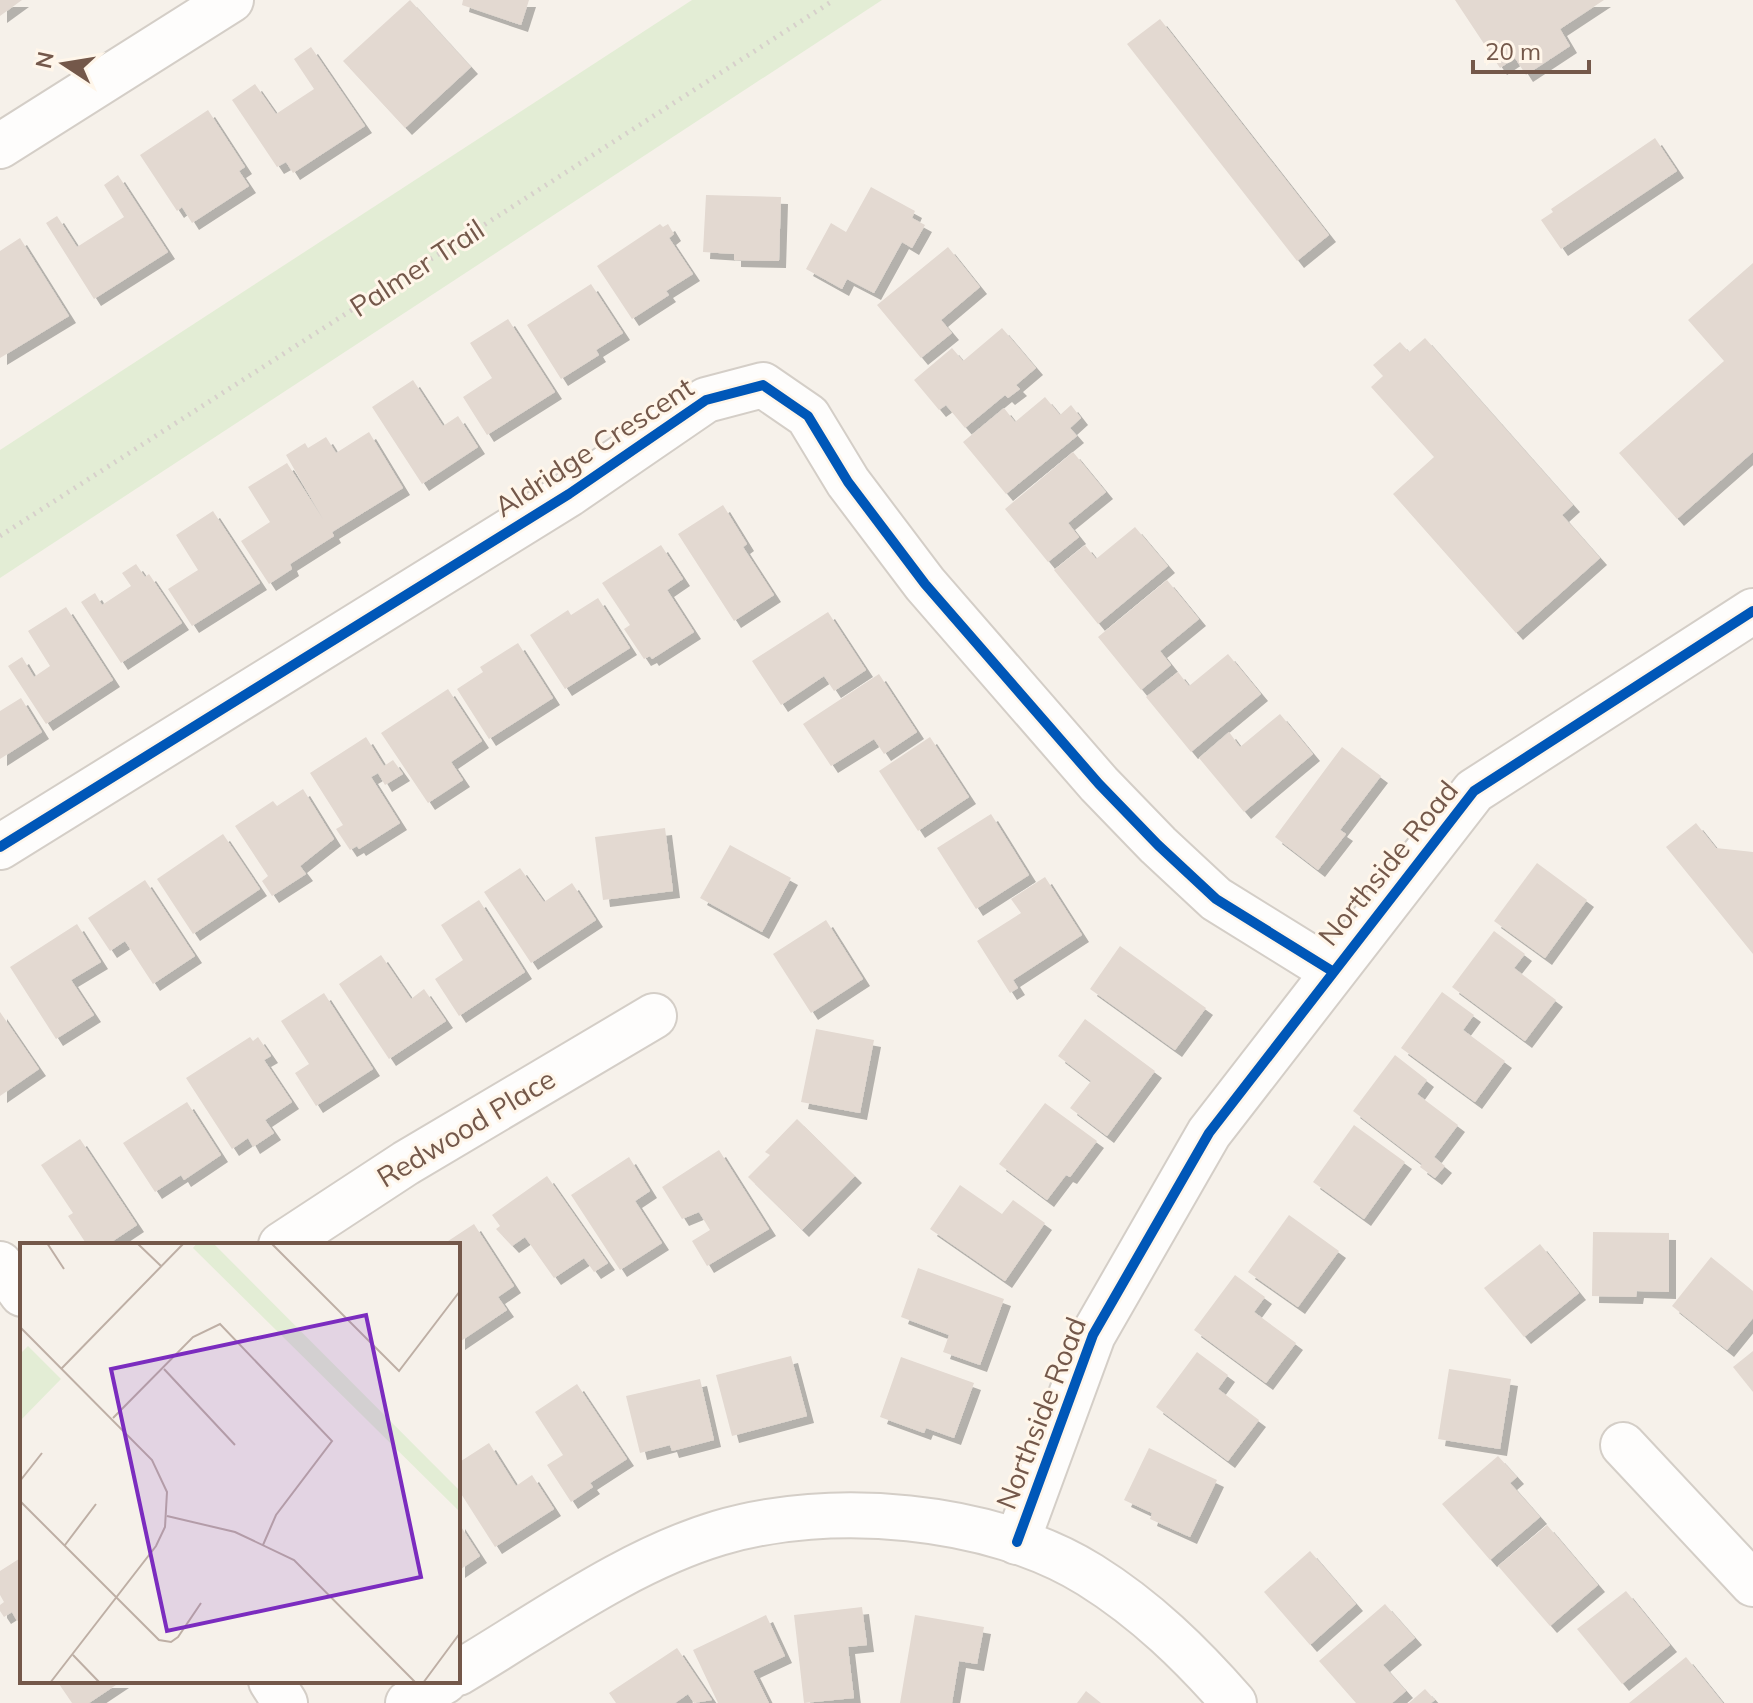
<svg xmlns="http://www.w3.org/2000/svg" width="1753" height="1703" viewBox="0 0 1753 1703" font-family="Mulish,sans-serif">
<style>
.green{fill:#e3edd5}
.building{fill:#e3d9d1;filter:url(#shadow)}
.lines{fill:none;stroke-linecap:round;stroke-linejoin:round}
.minor-casing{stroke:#d4cec7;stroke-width:48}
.tertiary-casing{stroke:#d4cec7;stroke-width:48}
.path{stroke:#d7d0cb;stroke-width:5;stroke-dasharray:2 6;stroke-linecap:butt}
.minor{stroke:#fefdfc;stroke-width:44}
.tertiary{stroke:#fefdfc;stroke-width:44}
.cycleway-casing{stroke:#fff6ea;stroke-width:15}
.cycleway{stroke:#0057b8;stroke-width:10}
.labels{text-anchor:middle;stroke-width:6;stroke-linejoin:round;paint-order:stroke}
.street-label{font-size:28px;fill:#74584a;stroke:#fff6ea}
.inset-road{fill:none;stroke:#beafa5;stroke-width:2}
.view{fill:#7b2cbf;fill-opacity:0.15;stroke:#7b2cbf;stroke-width:4}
.inset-edge{fill:none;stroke:#74584a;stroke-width:4}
</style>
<defs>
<filter id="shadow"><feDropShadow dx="7" dy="7" stdDeviation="0" flood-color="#0004"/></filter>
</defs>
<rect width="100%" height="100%" fill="#f6f1ea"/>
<!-- green -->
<path class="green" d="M692 0H882L0 578V450Z"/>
<!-- building -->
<g class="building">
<path d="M0 0H22L0 16Z"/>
<path d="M410 0 471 67 405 128 343 61Z"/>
<path d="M463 0H529L521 25 462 5Z"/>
<path d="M1455 0H1604L1560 29 1570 46 1526 75 1515 58 1500 68Z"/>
<path d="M1160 19 1329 235 1297 261 1127 44Z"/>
<path d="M311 47 365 126 293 173 286 162 277 167 232 100 255 84 276 114 314 89 294 59Z"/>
<path d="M208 110 245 167 239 171 249 186 192 223 182 207 177 211 140 155Z"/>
<path d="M1655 138 1677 171 1561 249 1541 220 1553 212 1551 209Z"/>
<path d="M118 175 168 252 94 299 46 223 57 216 77 247 124 217 104 185Z"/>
<path d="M871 187 915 211 912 218 925 225 912 248 902 242 874 293 847 279 842 289 806 269 831 223 846 232Z"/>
<path d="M706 195 781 197 779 261 734 260V254L703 252Z"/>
<path d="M660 224 663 227 668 224 674 234 669 238 693 274 666 291 669 295 632 319 597 266Z"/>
<path d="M20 238 69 316 0 358V251Z"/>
<path d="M948 247 980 287 941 320 952 333 921 358 877 305Z"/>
<path d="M1753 263V452L1677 519 1619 453 1724 361 1688 320Z"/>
<path d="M591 284 623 333 596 350 599 355 561 379 527 325Z"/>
<path d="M508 319 555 392 487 435 463 397 492 378 470 343Z"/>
<path d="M1002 328 1036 368 1016 385 1020 389 1008 398 1005 395 965 428 946 405 939 410 914 380 952 348 963 361Z"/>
<path d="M1425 338 1573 505 1562 515 1600 558 1516 633 1393 494 1434 457 1371 387 1383 376 1373 365 1400 342 1409 352Z"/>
<path d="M413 380 443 426 458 416 478 447 422 484 372 407Z"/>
<path d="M1045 397 1060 415 1071 405 1081 418 1070 428 1077 436 1006 494 963 442 1004 408 1015 422Z"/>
<path d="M369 432 403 488 332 532 334 536 290 564 292 569 269 584 241 541 270 522 248 487 287 463 323 519 286 455 305 443 308 448 326 437 336 453Z"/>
<path d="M1073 452 1106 492 1068 523 1079 537 1048 562 1005 509Z"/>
<path d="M723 505 747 544 743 547 774 595 734 621 678 534Z"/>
<path d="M213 511 260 583 192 626 168 589 198 570 176 535Z"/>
<path d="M1135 527 1168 566 1098 624 1054 570 1085 545 1096 559Z"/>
<path d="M661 545 683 579 667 590 694 632 652 659 650 656 644 659 624 629 630 625 602 583Z"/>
<path d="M136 564 145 577 149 574 182 623 121 663 81 602 95 593 102 605 131 586 122 573Z"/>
<path d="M1167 580 1199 619 1160 651 1171 665 1141 690 1098 637Z"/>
<path d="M598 598 630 648 565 689 530 635 568 610 571 615Z"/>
<path d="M66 607 113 680 46 724 8 666 22 657 34 677 50 666 28 631Z"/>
<path d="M828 612 866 670 834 691 824 676 781 705 752 661Z"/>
<path d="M518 643 553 698 489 739 457 689 483 672 480 667Z"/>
<path d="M1228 654 1261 694 1191 752 1146 697 1178 672 1189 686Z"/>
<path d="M879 674 917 732 884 754 874 739 831 766 803 724Z"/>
<path d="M448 689 482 741 451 762 463 780 428 803 381 733Z"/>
<path d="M21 698 42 732 0 759V711Z"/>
<path d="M1280 714 1313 754 1244 812 1199 758 1229 732 1240 747Z"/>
<path d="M366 737 384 766 393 760 403 774 385 785 378 773 371 777 400 823 359 849 357 846 350 850 336 829 343 825 310 773Z"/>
<path d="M930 737 969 797 918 831 879 771Z"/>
<path d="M1342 747 1381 776 1340 830 1346 834 1318 870 1275 837Z"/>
<path d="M303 789 334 839 300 866 306 874 272 896 262 881 268 876 235 826 273 801 277 806Z"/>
<path d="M991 814 1029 875 976 909 937 848Z"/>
<path d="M1696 823 1716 848 1753 852V954L1666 847Z"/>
<path d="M665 828 673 891 603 900 595 837Z"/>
<path d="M223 834 260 889 193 934 157 879Z"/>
<path d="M730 845 791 878 762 932 700 898Z"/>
<path d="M1537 863 1587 900 1545 958 1494 921Z"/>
<path d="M520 868 544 902 572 883 596 920 531 963 484 892Z"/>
<path d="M1045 877 1082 935 1013 980 1018 988 1010 993 977 941 1021 913 1011 899Z"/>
<path d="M145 880 195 956 153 984 125 941 110 951 88 918Z"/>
<path d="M479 900 525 972 459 1016 435 979 463 960 441 925Z"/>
<path d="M826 920 863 979 811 1013 773 954Z"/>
<path d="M77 924 101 962 71 980 94 1015 56 1039 10 967Z"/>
<path d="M1494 931 1525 954 1514 968 1556 1000 1525 1041 1452 987Z"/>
<path d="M1120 946 1206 1008 1175 1050 1090 989Z"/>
<path d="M381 955 411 999 424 989 446 1021 389 1059 339 984Z"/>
<path d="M1442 992 1474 1015 1463 1030 1505 1061 1475 1102 1401 1048Z"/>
<path d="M324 993 373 1069 316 1106 295 1073 309 1064 281 1021Z"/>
<path d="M0 1012 39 1069 0 1096Z"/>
<path d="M1085 1019 1155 1071 1107 1136 1070 1108 1091 1081 1058 1056Z"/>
<path d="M816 1029 874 1040 860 1113 801 1102Z"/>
<path d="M250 1037 253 1041 258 1037 271 1056 264 1060 292 1102 265 1120 274 1133 253 1147 248 1138 232 1149 186 1078Z"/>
<path d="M1395 1055 1427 1080 1417 1094 1458 1125 1434 1157 1445 1166 1435 1178 1420 1167 1422 1164 1353 1111Z"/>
<path d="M187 1102 221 1155 184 1180 181 1175 155 1192 123 1143Z"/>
<path d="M1045 1103 1097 1141 1070 1177 1066 1175 1047 1200 999 1164Z"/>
<path d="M797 1119 855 1176 802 1230 748 1177 770 1155 765 1152Z"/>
<path d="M1354 1125 1405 1162 1364 1219 1313 1182Z"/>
<path d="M80 1139 137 1225 107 1245H87L68 1216 73 1213 41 1165Z"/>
<path d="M719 1150 769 1229 707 1266 692 1241 710 1230 699 1212 682 1219 662 1187Z"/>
<path d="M629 1157 650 1191 635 1201 662 1243 620 1270 571 1195Z"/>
<path d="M547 1176 608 1263 594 1272 584 1258 554 1278 525 1237 512 1246 496 1229 500 1226 492 1215Z"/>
<path d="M960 1185 1002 1214 1013 1200 1045 1223 1005 1281 930 1229Z"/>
<path d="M1289 1215 1339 1251 1298 1307 1248 1272Z"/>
<path d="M474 1224 514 1286 498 1297 507 1310 458 1343V1245H442Z"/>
<path d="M1593 1232 1669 1233V1292L1637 1291 1636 1297 1592 1296Z"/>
<path d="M1540 1244 1579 1293 1524 1337 1484 1288Z"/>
<path d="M1711 1257 1753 1291V1318L1727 1350 1672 1306Z"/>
<path d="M918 1268 1004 1299 980 1365 943 1352 949 1335 901 1317Z"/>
<path d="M1235 1275 1265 1297 1254 1312 1296 1343 1266 1383 1194 1330Z"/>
<path d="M1753 1351V1392L1733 1367Z"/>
<path d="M1197 1352 1228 1375 1218 1389 1259 1420 1228 1461 1156 1407Z"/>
<path d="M791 1356 807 1416 732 1436 716 1375Z"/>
<path d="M901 1357 974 1383 954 1438 926 1428 924 1433 880 1417Z"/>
<path d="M1449 1369 1511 1379 1500 1449 1438 1439Z"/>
<path d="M700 1379 714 1440 672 1451 670 1445 640 1453 626 1396Z"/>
<path d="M577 1384 627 1459 590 1483 593 1487 571 1502 547 1465 563 1455 535 1412Z"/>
<path d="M489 1443 516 1486 532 1475 554 1509 495 1547 458 1489V1463Z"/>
<path d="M1149 1448 1217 1480 1190 1537 1150 1519 1152 1513 1124 1500Z"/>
<path d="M1498 1456 1517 1477 1510 1483 1540 1517 1490 1560 1442 1504Z"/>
<path d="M458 1522 480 1556 458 1571Z"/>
<path d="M1547 1525 1598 1585 1550 1626 1498 1566Z"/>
<path d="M1310 1551 1356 1604 1310 1645 1264 1592Z"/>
<path d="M22 1557V1618L17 1621 12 1612 4 1617 0 1611V1605L4 1602 0 1595V1571Z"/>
<path d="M1626 1591 1670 1645 1622 1684 1577 1629Z"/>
<path d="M1385 1604 1415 1638 1383 1665 1406 1691 1392 1703H1356L1319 1661Z"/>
<path d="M862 1607 867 1645 848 1647 854 1698 804 1703 794 1615Z"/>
<path d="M766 1615 785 1656 753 1671 769 1703H718L693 1650Z"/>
<path d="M915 1615 984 1627 977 1664 959 1661 952 1703H900Z"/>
<path d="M677 1648 712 1700 694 1703 688 1694 675 1703H616L609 1693Z"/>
<path d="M1686 1657 1723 1703H1629Z"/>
<path d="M57 1681H122L89 1703H72Z"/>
<path d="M1425 1689 1435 1700 1431 1703H1409Z"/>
<path d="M1086 1691 1101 1703H1077Z"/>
</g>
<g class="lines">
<!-- minor casing -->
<g class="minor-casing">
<g id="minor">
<path d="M0 146 231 0"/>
<path d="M0 847 569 494 706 400 763 385 808 416 848 482 925 584 1099 784 1158 845 1216 899 1332 971"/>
<path d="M281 1245 406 1163 654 1016"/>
<path d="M0 1264 22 1294"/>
<path d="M1623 1445 1753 1584"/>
<path d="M1017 1542 1093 1335 1209 1133 1474 791 1753 611"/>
<path d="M271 1681 285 1703"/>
</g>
</g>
<!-- tertiary casing -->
<g class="tertiary-casing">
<g id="tertiary">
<path d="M458 1673C541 1624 626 1561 719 1533 829 1500 991 1513 1090 1575 1146 1610 1191 1654 1234 1703"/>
<path d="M408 1703 445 1681"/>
</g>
</g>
<!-- path -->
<path class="path" d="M0 536 834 0"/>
<!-- minor -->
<use href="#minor" class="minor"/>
<!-- tertiary -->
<use href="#tertiary" class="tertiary"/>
<!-- cycleway casing -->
<g class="cycleway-casing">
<g id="cycleway">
<path d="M0 847 569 494 706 400 763 385 808 416 848 482 925 584 1099 784 1158 845 1216 899 1332 971"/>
<path d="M1017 1542 1093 1335 1209 1133 1474 791 1753 611"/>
</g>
</g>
<!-- cycleway -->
<use href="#cycleway" class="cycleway"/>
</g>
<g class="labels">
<!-- street labels -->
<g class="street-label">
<text transform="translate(417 268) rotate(-33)" y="10">Palmer Trail</text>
<text transform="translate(594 447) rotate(-33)" y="10">Aldridge Crescent</text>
<text transform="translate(1388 863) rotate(-51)" y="10">Northside Road</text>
<text transform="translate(466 1128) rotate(-31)" y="10">Redwood Place</text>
<text transform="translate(1041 1413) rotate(-69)" y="10">Northside Road</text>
</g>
</g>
<!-- overview -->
<g transform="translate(20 1243)">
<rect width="440" height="440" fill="#f6f1ea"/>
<path d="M177 0H193L440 248V269L173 5ZM8 103 41 136 0 178V111Z" fill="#e3edd5"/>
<path class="inset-road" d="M27 0 44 26M117 0 142 24M251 0 379 128 440 48M0 84 132 217 147 249 145 284 136 303 30 440M42 125 164 0M144 126 215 202M93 175 173 94 200 81 312 198 256 272 243 302M0 238 22 210M0 258 139 397 151 399 158 394 181 360M147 273 215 289 274 317 396 440M45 302 76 261M53 412 80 440M403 440 440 390"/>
<path class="view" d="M346 72 401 334 147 388 91 126Z"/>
<rect width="440" height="440" class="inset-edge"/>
</g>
<!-- north arrow -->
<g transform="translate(64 64) rotate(282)" stroke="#fff6ea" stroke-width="6" paint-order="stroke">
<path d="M0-6L14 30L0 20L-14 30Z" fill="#74584a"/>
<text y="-12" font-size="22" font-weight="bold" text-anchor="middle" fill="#74584a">N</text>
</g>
<!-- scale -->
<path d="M1473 60v12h116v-12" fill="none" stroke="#74584a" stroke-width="4"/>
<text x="1485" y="60" font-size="24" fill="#74584a" stroke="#fff6ea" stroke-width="6" paint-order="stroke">20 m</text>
</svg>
